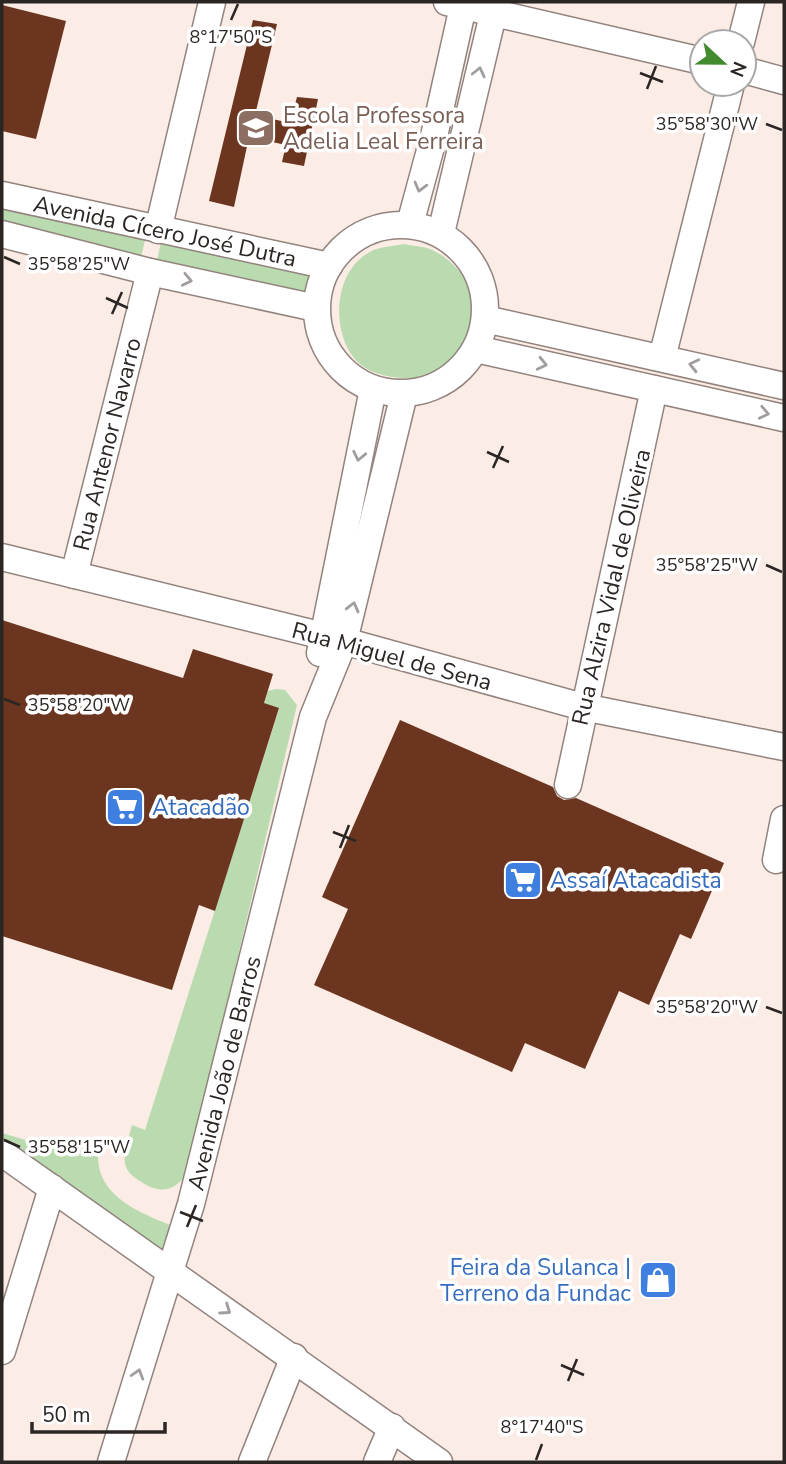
<svg xmlns="http://www.w3.org/2000/svg" width="786" height="1464" viewBox="0 0 786 1464" font-family="'Nunito Sans',sans-serif">
<style>
.green{fill:#badaaf}
.building{fill:#6b3520}
.lines{fill:none;stroke-linecap:round;stroke-linejoin:round}
.minor-casing{stroke:#92837e;stroke-width:29}
.minor{stroke:#fff;stroke-width:26}
.oneway{stroke:#a09d9c}
.ticks{fill:none;stroke:#2b2623;stroke-width:2.5}
.labels{text-anchor:middle;stroke-width:7;stroke-linejoin:round;paint-order:stroke}
.education-label{font-size:23px;fill:#785e54;stroke:#fff;text-anchor:start}
.street-label{font-size:23px;fill:#2b2623;stroke:#fff}
.shop-label{font-size:23px;fill:#366cbe;stroke:#fff;text-anchor:start}
.ticks-label{font-size:18px;text-anchor:middle;fill:#2b2623;stroke:#fff;stroke-width:7;stroke-linejoin:round;paint-order:stroke}
</style>
<rect width="100%" height="100%" fill="#fcece6"/>
<!-- green -->
<g class="green">
<path d="M2 202 146 236 141 257 2 225Z"/>
<path d="M162 237 317 273 311 299 157 261Z"/>
<path d="M404 244C412 246 422 246 430 249 454 259 475 285 474 311 474 322 470 333 467 343 463 356 450 366 438 372 423 380 418 379 402 378 386 377 365 372 354 358 331 329 334 273 368 253 377 247 393 246 404 244Z"/>
<path d="M276 689 285 690 297 705 187 1173C174 1193 159 1194 140 1181 133 1177 127 1172 125 1164 123 1153 129 1137 132 1125L145 1130 279 709 264 703 268 691Z"/>
<path d="M2 1133 79 1156 82 1144 99 1148C91 1195 142 1214 176 1227L161 1256 2 1149Z"/>
</g>
<!-- building -->
<g class="building">
<path d="M2 5 66 21 36 139 2 131Z"/>
<path d="M253 20 277 24 255 115 290 123 297 97 318 99 304 166 282 162 286 145 249 137 234 207 209 201Z"/>
<path d="M2 620 183 678 193 649 273 674 264 703 279 708 215 911 199 905 172 990 2 936Z"/>
<path d="M400 720 553 787 557 796 564 800 576 798 724 863 691 939 680 934 649 1005 619 991 585 1069 525 1043 512 1072 314 985 348 909 322 897Z"/>
</g>
<g class="lines">
<!-- minor casing -->
<g class="minor-casing">
<g id="minor">
<path d="M447 2 702 61"/>
<path d="M741 42 751 2"/>
<path d="M744 70 784 81"/>
<path d="M2 195 329 266"/>
<path d="M410 224 435 132 464 2"/>
<circle cx="401" cy="309" r="84"/>
<path d="M158 230 212 2"/>
<path d="M441 233 496 2"/>
<path d="M2 234 150 272 316 308"/>
<path d="M485 319 784 386"/>
<path d="M476 349 784 418"/>
<path d="M662 358 731 84"/>
<path d="M2 557 344 641 583 707 784 747"/>
<path d="M74 575 150 272"/>
<path d="M320 653 373 389"/>
<path d="M568 785 654 389"/>
<path d="M776 860 784 819"/>
<path d="M2 1153 439 1462"/>
<path d="M2 1351 52 1188"/>
<path d="M111 1462 191 1204 313 717 344 641 404 394"/>
<path d="M252 1462 294 1357"/>
<path d="M377 1462 392 1427"/>
</g>
</g>
<!-- minor -->
<use href="#minor" class="minor"/>
</g>
<!-- one-way arrows -->
<defs><path id="oneway-chevron" d="M-2-3.5L2.5 0L-2 3.5" fill="none" stroke-width="1.6" stroke-linecap="round" stroke-linejoin="round" transform="scale(1.75)"/></defs>
<g class="oneway">
<use href="#oneway-chevron" transform="translate(479 72) rotate(-77)"/>
<use href="#oneway-chevron" transform="translate(420 187) rotate(105)"/>
<use href="#oneway-chevron" transform="translate(187 280) rotate(12)"/>
<use href="#oneway-chevron" transform="translate(542 364) rotate(13)"/>
<use href="#oneway-chevron" transform="translate(694 365) rotate(-167)"/>
<use href="#oneway-chevron" transform="translate(764 413) rotate(12)"/>
<use href="#oneway-chevron" transform="translate(359 456) rotate(102)"/>
<use href="#oneway-chevron" transform="translate(353 607) rotate(-76)"/>
<use href="#oneway-chevron" transform="translate(226 1310) rotate(35)"/>
<use href="#oneway-chevron" transform="translate(138 1374) rotate(-73)"/>
</g>
<!-- ticks -->
<path class="ticks" d="M231 20 238 4M640 73 663 82M647 89 656 66M766 124 782 130M4 257 20 264M106 298 128 308M112 314 122 292M487 452 509 462M493 468 503 446M766 565 782 572M4 699 20 705M333 832 356 841M340 848 349 825M766 1007 782 1013M4 1140 20 1147M180 1212 203 1221M187 1227 196 1205M561 1365 584 1375M568 1381 577 1359M536 1460 542 1444"/>
<!-- icons -->
<defs>
<g id="school-square" transform="scale(2.0125)"><rect x="-9" y="-9" width="18" height="18" rx="4" fill="#8d6e63" stroke="#fff"/><path d="M0-5L7-2L0 1L-7-2ZM-4 1L0 2.5L4 1V4Q0 6-4 4Z" fill="#fff"/></g>
<g id="supermarket-square" transform="scale(2.0125)"><rect x="-9" y="-9" width="18" height="18" rx="4" fill="#3f7fe0" stroke="#fff"/><path d="M-6-5.5h2.5l.6 2H6L4.5 2H-2.5L-4.4-4H-6ZM-1.5 3.2a1.3 1.3 0 1 0 .1 0ZM3 3.2a1.3 1.3 0 1 0 .1 0Z" fill="#fff"/></g>
<g id="shop-square" transform="scale(2.0125)"><rect x="-9" y="-9" width="18" height="18" rx="4" fill="#3f7fe0" stroke="#fff"/><path d="M-5-2.5h2.3a2.7 3.5 0 0 1 5.4 0H5L5.5 6h-11ZM-1.5-2.5h3a1.5 2.3 0 0 0-3 0Z" fill="#fff"/></g>
</defs>
<g fill-rule="evenodd">
<use href="#school-square" x="256" y="128"/>
<use href="#supermarket-square" x="125" y="807"/>
<use href="#supermarket-square" x="523" y="880"/>
<use href="#shop-square" x="658" y="1280"/>
</g>
<g class="labels">
<!-- education labels -->
<g class="education-label">
<text x="283" y="123">Escola Professora<tspan x="283" dy="26">Adelia Leal Ferreira</tspan></text>
</g>
<!-- street labels -->
<g class="street-label">
<text transform="translate(165 231) rotate(12)" y="8">Avenida Cícero José Dutra</text>
<text transform="translate(107 444) rotate(-76)" y="8">Rua Antenor Navarro</text>
<text transform="translate(611 587) rotate(-77)" y="8">Rua Alzira Vidal de Oliveira</text>
<text transform="translate(392 656) rotate(15)" y="8">Rua Miguel de Sena</text>
<text transform="translate(224 1073) rotate(-76)" y="8">Avenida João de Barros</text>
</g>
<!-- shop labels -->
<g class="shop-label">
<text x="152" y="815">Atacadão</text>
<text x="550" y="888">Assaí Atacadista</text>
<text x="631" y="1275" text-anchor="end">Feira da Sulanca |<tspan x="631" dy="26">Terreno da Fundac</tspan></text>
</g>
</g>
<g class="ticks-label">
<text x="231" y="43">8°17'50"S</text>
<text x="707" y="130">35°58'30"W</text>
<text x="79" y="270">35°58'25"W</text>
<text x="707" y="571">35°58'25"W</text>
<text x="79" y="711">35°58'20"W</text>
<text x="707" y="1013">35°58'20"W</text>
<text x="79" y="1153">35°58'15"W</text>
<text x="542" y="1433">8°17'40"S</text>
</g>
<!-- border -->
<rect width="786" height="1464" fill="none" stroke="#2b2623" stroke-width="7"/>
<!-- north arrow -->
<g transform="translate(723 63) rotate(112)"><circle r="33" fill="#ffffff" stroke="#aaa8a7" stroke-width="2"/>
<path d="M0-5L12 26L0 18L-12 26Z" fill="#43892e"/>
<text y="-10" font-size="19" font-weight="bold" text-anchor="middle" fill="#2b2623">N</text>
</g>
<!-- scale -->
<path d="M32 1422v10h133v-10" fill="none" stroke="#2b2623" stroke-width="3.5"/>
<text x="42" y="1422" font-size="21" fill="#2b2623" stroke="#ffffff" stroke-width="5" paint-order="stroke">50 m</text>
</svg>
